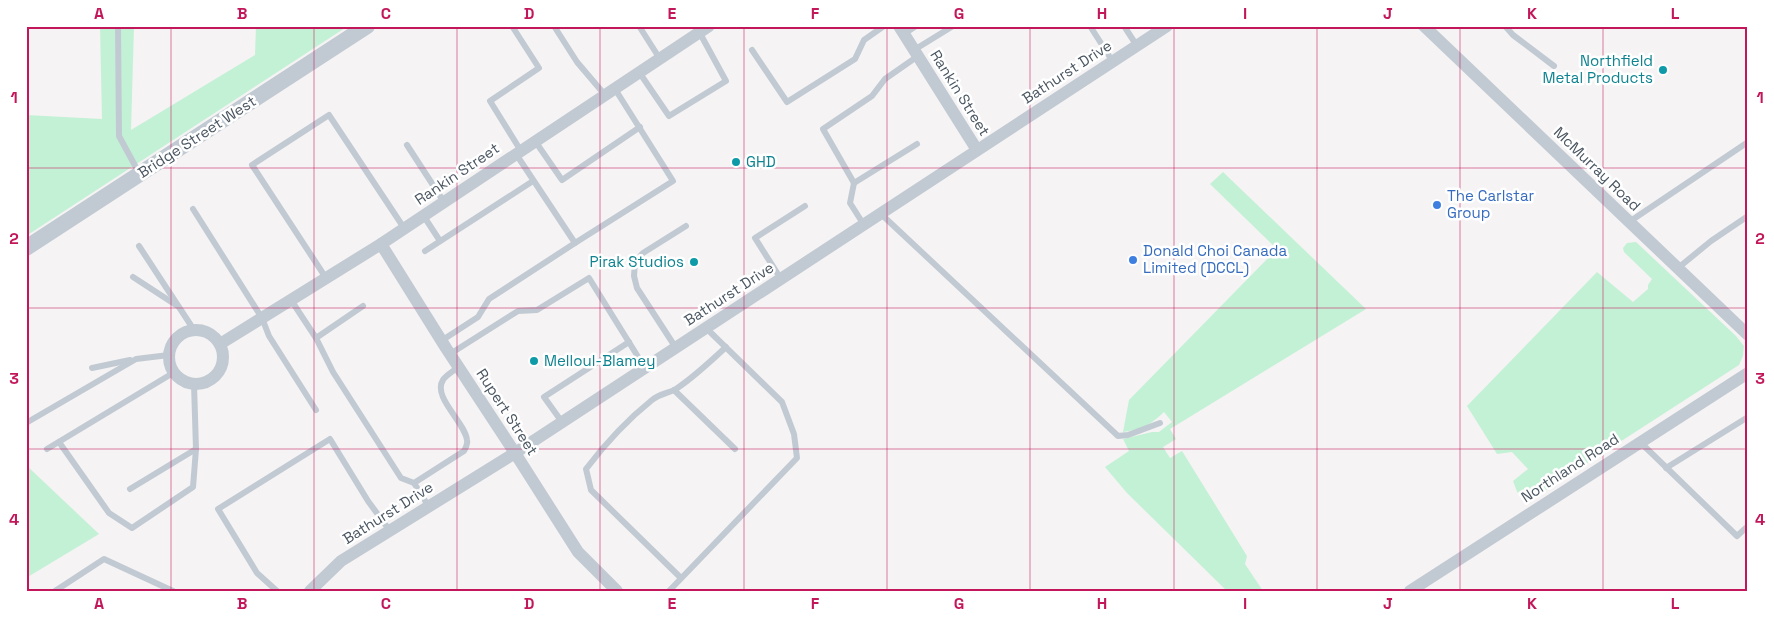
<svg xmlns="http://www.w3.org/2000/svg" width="1774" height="617" viewBox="0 0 1774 617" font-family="'Space Grotesk',sans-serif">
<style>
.green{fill:#c3f1d5}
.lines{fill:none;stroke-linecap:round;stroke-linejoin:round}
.service{stroke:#c1cad2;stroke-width:6}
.minor{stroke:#c1cad2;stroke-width:12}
.tertiary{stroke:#c1cad2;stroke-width:16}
.grid{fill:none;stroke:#c2185b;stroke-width:1;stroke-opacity:0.55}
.culture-dot{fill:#0f9aa8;stroke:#fff;stroke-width:2}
.shop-dot{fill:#3f7fe0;stroke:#fff;stroke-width:2}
.labels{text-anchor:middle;stroke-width:5;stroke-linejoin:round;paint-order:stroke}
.culture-label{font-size:15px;fill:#0d838f;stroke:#fff;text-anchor:end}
.street-label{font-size:15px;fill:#4a5661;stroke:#fff}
.shop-label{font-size:15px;fill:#366cbe;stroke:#fff;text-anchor:start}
.neatline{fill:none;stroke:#c2185b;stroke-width:2}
.grid-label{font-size:16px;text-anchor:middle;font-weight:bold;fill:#c2185b}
</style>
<rect width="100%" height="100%" fill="#f5f3f3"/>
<!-- green -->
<g class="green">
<path d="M100 26H134L131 130 255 55 256 26H348L26 236V115L102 119Z"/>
<path d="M1223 172 1366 309 1170 429 1176 439 1163 447 1170 458 1182 451 1247 556 1245 564 1263 591H1227L1127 493 1105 467 1129 451 1123 439 1152 432H1159L1172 422 1164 412C1149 426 1143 429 1123 432L1129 400 1277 249 1210 184Z"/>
<path d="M1636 242 1736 336 1744 346 1743 356 1739 365 1530 500C1518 499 1517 491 1513 481L1528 469 1512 452 1497 454 1467 406 1597 272 1633 302 1648 289V285L1652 279 1624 252 1623 248 1627 243Z"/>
<path d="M26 465 99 534 26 578Z"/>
</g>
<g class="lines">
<!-- service -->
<g class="service">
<path d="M118 26 119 136 139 173"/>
<path d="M512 26 539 68 490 101 521 151"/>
<path d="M554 26 577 62 605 95"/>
<path d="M639 26 660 59"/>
<path d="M1090 26 1113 62"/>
<path d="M1124 26 1137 46"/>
<path d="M1505 26 1513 35 1554 66"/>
<path d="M904 34 916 26"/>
<path d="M752 50 787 102 855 59 864 40 884 26"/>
<path d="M914 50 953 26"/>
<path d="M639 72 669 116 726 81 696 26"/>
<path d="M535 141 562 180 640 127"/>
<path d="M407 145 444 202"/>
<path d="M854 183 917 144"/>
<path d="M193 209 262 318 269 336 316 410"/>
<path d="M881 214 1118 436 1128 435 1160 423"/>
<path d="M423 215 440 241"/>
<path d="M1629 222 1748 142"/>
<path d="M864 225 850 203 854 183 823 129 872 96 885 79 918 56"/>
<path d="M575 243 673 181 615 89"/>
<path d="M139 246 194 330"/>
<path d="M425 251 533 181"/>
<path d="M1678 268 1711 241 1748 216"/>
<path d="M133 277 176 305"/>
<path d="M326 278 252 165 329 115 404 228"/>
<path d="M781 279 755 238 805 206"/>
<path d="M291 300 316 338 333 372 401 478 414 483 429 507"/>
<path d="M316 338 363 306"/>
<path d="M441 341 478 317 489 299 575 243 516 154"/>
<path d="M676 348 637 288 634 276 635 262 643 253 686 226"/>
<path d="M450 354 518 311 537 310 589 278 645 368"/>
<path d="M92 368 130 360"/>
<path d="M674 390 735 449"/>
<path d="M562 422 544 397 629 342"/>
<path d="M26 423 136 359 169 355"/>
<path d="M59 442 109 513 132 528 193 487 196 449 194 384"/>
<path d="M1640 442 1737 536 1748 526"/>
<path d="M47 449 173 373"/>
<path d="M1666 468 1748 417"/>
<path d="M414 483 464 451C466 447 468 444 467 440 465 422 432 397 443 380 446 375 454 371 458 367"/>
<path d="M130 489 196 449"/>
<path d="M681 578 591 490 586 469C605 444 627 420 652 400 659 394 669 393 676 389 694 377 710 362 726 347"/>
<path d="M55 591 104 559 173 591"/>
<path d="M277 591 257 573 218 509 330 439 368 501 390 531"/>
<path d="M669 591 797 458 794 434 782 402 706 328"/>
</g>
<!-- minor -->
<g class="minor">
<path d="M899 26 977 150"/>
<path d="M1424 26 1748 335"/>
<path d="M381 244 446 348 515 453 578 552 617 591"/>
<circle cx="196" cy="357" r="27"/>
<path d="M220 344 381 244 709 26"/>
<path d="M310 591 341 561 515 453 1167 26"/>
<path d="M1410 591 1748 373"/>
</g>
<!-- tertiary -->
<path class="tertiary" d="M26 248 367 26"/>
</g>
<!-- grid -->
<path class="grid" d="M171 26V591M314 26V591M457 26V591M600 26V591M744 26V591M887 26V591M1030 26V591M1174 26V591M1317 26V591M1460 26V591M1603 26V591M26 168H1748M26 308H1748M26 449H1748"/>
<!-- markers -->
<g class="culture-dot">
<circle cx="1663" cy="70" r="5"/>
<circle cx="736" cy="162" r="5"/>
<circle cx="694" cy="262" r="5"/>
<circle cx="534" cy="361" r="5"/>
</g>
<g class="shop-dot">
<circle cx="1437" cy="205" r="5"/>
<circle cx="1133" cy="260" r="5"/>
</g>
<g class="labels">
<!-- culture labels -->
<g class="culture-label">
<text x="1653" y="66">Northfield<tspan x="1653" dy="17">Metal Products</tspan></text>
<text x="746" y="167" text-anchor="start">GHD</text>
<text x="684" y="267">Pirak Studios</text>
<text x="544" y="366" text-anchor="start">Melloul-Blamey</text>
</g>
<!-- street labels -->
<g class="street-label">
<text transform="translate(1067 72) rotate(-33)" y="5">Bathurst Drive</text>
<text transform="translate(960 93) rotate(58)" y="5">Rankin Street</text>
<text transform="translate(197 137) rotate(-33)" y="5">Bridge Street West</text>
<text transform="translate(1597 169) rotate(44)" y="5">McMurray Road</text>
<text transform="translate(457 174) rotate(-34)" y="5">Rankin Street</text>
<text transform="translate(729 294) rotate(-33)" y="5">Bathurst Drive</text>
<text transform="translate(507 412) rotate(57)" y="5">Rupert Street</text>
<text transform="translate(1570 468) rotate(-33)" y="5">Northland Road</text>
<text transform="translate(388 513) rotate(-32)" y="5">Bathurst Drive</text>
</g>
<!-- shop labels -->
<g class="shop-label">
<text x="1447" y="201">The Carlstar<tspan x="1447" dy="17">Group</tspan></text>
<text x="1143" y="256">Donald Choi Canada<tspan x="1143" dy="17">Limited (DCCL)</tspan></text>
</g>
</g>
<!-- border -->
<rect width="1774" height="617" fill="none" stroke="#ffffff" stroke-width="55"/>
<rect x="28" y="28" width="1718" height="562" class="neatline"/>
<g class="grid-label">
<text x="99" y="19">A</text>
<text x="242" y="19">B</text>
<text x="386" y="19">C</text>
<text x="529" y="19">D</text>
<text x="672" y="19">E</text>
<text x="815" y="19">F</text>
<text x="959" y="19">G</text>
<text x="1102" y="19">H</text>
<text x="1245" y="19">I</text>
<text x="1388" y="19">J</text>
<text x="1532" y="19">K</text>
<text x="1675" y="19">L</text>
<text x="14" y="103">1</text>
<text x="1760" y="103">1</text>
<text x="14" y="244">2</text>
<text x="1760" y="244">2</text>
<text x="14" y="384">3</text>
<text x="1760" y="384">3</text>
<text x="14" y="525">4</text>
<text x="1760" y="525">4</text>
<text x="99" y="609">A</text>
<text x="242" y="609">B</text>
<text x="386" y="609">C</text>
<text x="529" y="609">D</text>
<text x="672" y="609">E</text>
<text x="815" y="609">F</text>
<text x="959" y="609">G</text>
<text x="1102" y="609">H</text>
<text x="1245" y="609">I</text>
<text x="1388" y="609">J</text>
<text x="1532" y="609">K</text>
<text x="1675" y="609">L</text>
</g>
</svg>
